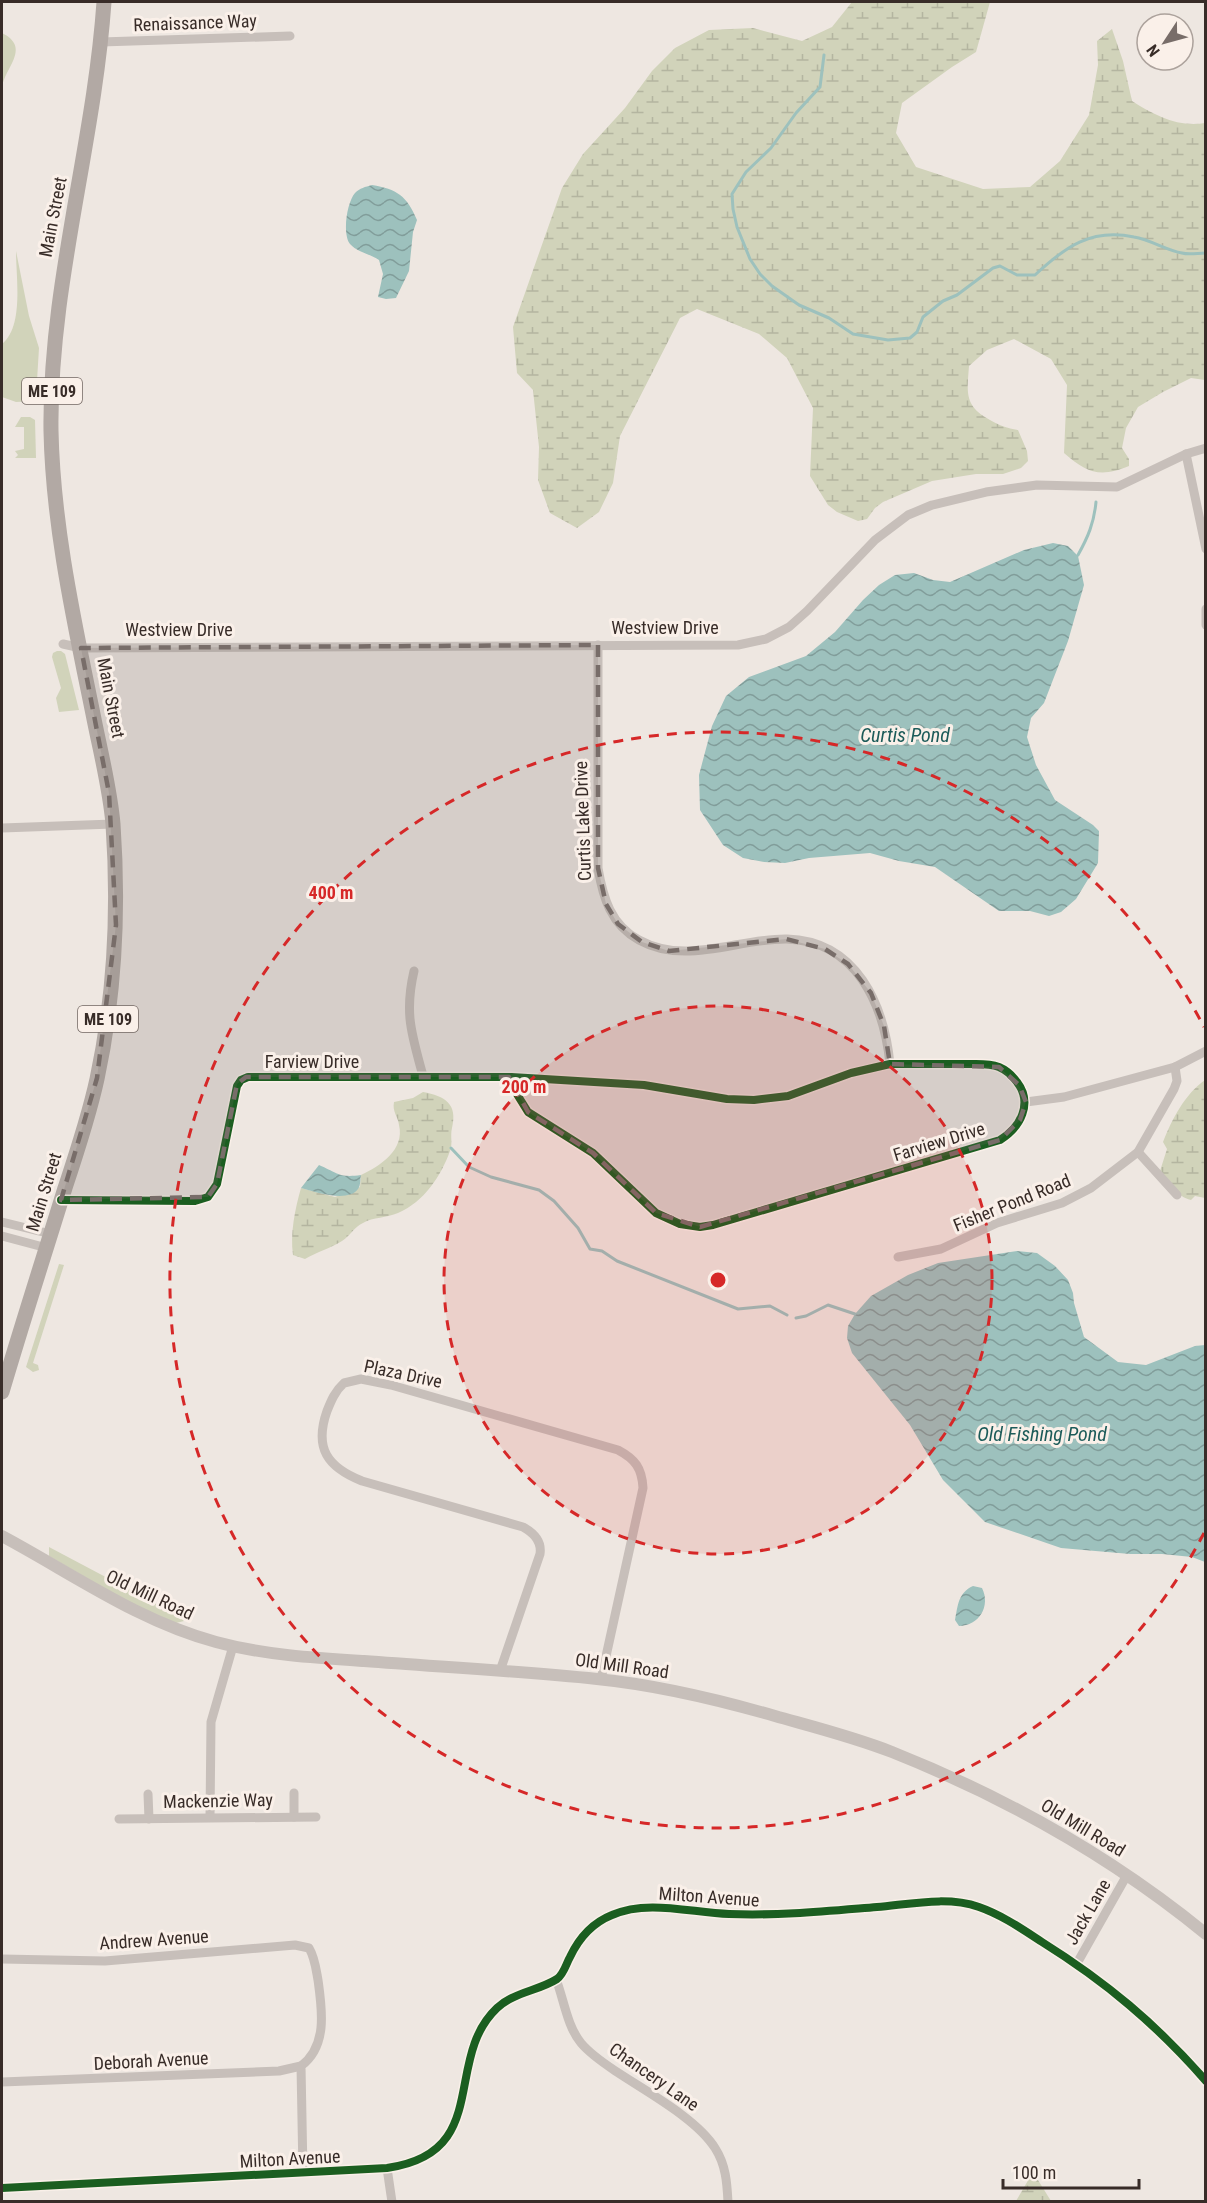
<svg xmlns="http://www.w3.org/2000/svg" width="1207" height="2203" viewBox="0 0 1207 2203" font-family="'Roboto Condensed',sans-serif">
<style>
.grass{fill:#d1d3ba}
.wetland{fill:url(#wetland-marsh)}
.water{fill:url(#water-waves)}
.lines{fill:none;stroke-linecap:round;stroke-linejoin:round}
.stream{stroke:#9dc1bd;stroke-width:3}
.minor{stroke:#c7bfba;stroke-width:9}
.tertiary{stroke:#c7bfba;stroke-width:12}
.trunk{stroke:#b2a9a4;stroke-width:15}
.cycleway-casing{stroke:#faf0e9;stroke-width:11}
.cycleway{stroke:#1b5e20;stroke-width:8}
.marked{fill:#786d69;fill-opacity:0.2;stroke:#786d69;stroke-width:4.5;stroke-dasharray:12 8;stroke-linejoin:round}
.ring{fill:none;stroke:#d62828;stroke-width:3;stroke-dasharray:10 8}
.labels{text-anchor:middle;stroke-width:6;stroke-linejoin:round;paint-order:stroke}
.shield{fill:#faf0e9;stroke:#726762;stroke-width:1.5}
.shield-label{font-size:16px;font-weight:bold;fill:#382c28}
.street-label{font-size:18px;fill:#382c28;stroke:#faf0e9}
.water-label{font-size:20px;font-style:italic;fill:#1c5b59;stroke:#faf0e9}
.centre{fill:#d62828;stroke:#faf0e9;stroke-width:3}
.ring-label{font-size:18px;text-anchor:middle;font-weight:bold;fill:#d62828;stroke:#faf0e9;stroke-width:6;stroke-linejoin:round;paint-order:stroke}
</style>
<defs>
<pattern id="wetland-marsh" width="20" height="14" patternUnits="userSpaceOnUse" patternTransform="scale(1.5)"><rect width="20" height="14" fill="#d1d3ba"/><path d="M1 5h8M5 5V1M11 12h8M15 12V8" fill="none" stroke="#b4b5a0"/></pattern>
<pattern id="water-waves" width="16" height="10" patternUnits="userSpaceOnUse" patternTransform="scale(1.5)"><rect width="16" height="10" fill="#9dc1bd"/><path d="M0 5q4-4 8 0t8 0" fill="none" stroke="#819d9a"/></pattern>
</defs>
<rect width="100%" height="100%" fill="#eee7e1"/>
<!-- grass -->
<g class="grass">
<path d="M2 33C32 48 4 68 2 88 1 91 2 94 2 97Z"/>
<path d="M16 251 29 316 39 348 36 397 34 401 16 402 2 397V344C24 327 16 277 16 251Z"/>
<path d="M21 417H30L35 420 36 458H15L18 455 15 451 24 449V427H15Z"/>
<path d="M57 651H61L65 654 79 710 59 712 56 698 61 688 52 657 53 653Z"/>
<path d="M59 1264 64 1265 33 1363 38 1365 39 1370 33 1372 26 1367Z"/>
<path d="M49 1547 183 1618 184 1621 176 1623 131 1604 49 1556Z"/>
</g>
<!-- wetland -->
<g class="wetland">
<path d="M852 2H990L976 52 952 67 902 103 896 133 916 167 983 189 1030 187 1060 161 1089 115 1098 65 1097 41 1112 29 1123 61 1132 101C1154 115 1179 128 1205 123V380L1191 378 1163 392 1138 407 1126 428 1122 448 1129 459V466C1100 478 1087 473 1064 453L1067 385 1051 359 1014 339 987 350 969 366C967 393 964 406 990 420 1000 426 1007 428 1018 430L1027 451 1028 461 1021 468 1003 474H976L932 481 883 502 875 508 867 519 858 521 837 512 828 505 810 476 813 408 787 358 759 334 697 309 680 318 620 436 613 483 599 512 577 528 550 513 538 480 539 447 533 390 517 373 513 327 562 188 583 154 625 108 652 71 675 48 709 30 753 28 802 41 832 27Z"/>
<path d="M1205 1080V1198L1195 1196 1191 1200C1177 1197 1169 1182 1160 1171L1167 1149 1163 1142C1172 1119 1185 1094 1205 1080Z"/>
<path d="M423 1092C445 1096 458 1104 452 1128 450 1136 453 1144 450 1151 441 1176 424 1202 398 1213 387 1218 373 1217 363 1223 355 1226 350 1236 342 1241 331 1248 317 1252 305 1259L293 1255C290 1233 295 1209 301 1188L335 1197 360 1187 361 1175C380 1166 405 1150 399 1125 398 1116 392 1112 394 1102L413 1098Z"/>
<path d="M1033 2172 1051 2201H1016Z"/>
</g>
<!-- water -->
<g class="water">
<path d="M372 185C397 189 407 196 417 220L413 232 409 271 396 298 386 299 378 297 383 274 379 260C370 254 357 252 350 244 342 234 347 202 355 193 360 188 365 187 372 185Z"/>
<path d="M1053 543 1068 546 1078 556 1084 585 1068 641 1044 703 1031 718 1027 737 1036 765 1055 800 1093 825 1099 831 1098 863 1076 899 1061 912 1049 916 1030 911H999L935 867 899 861 870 853 809 858 785 863 764 862 743 858 723 845 700 810 699 775 712 726 726 696 749 677 806 656 835 632 863 600 879 585 895 575 914 573 933 580 950 582 1024 550Z"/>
<path d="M319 1165C338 1173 338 1178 361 1175 360 1179 361 1185 358 1189 348 1203 315 1192 301 1188Z"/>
<path d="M1017 1251 1037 1253 1055 1266 1068 1280 1073 1293 1074 1303 1084 1337 1118 1362 1146 1365 1195 1346 1205 1345V1562L1192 1557 1162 1554H1130L1061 1548 985 1522 943 1480 910 1425 852 1353 847 1338 848 1326 855 1314 871 1296 908 1275 938 1263Z"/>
<path d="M973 1586 982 1588C991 1606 979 1626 959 1626L955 1620C958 1605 958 1593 973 1586Z"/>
</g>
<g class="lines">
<!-- stream -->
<g class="stream">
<path d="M824 55 820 87 796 113 771 148 746 172 732 194 733 209 737 227 750 259 760 274 772 286 799 305 829 318 853 334 888 340 910 338 917 332 923 317 943 301 957 295 993 268 1000 266 1017 275H1035C1065 247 1091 228 1134 237 1151 240 1166 250 1182 253 1189 255 1198 253 1206 253"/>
<path d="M1078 555C1088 537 1094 523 1096 502"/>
<path d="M451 1148 469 1167 491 1177 539 1190 554 1201 578 1228 590 1249 602 1251 617 1261 738 1309 770 1306 787 1315"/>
<path d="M796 1318 806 1316 828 1305 855 1314"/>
</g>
<!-- minor -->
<g class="minor">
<path d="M101 42 290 36"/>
<path d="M1186 454 1206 549"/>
<path d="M1206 609V625"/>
<path d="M63 644 81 648 738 645 766 639 789 627 807 611 875 540 908 515 932 505 986 492 1037 485 1117 487 1186 454 1206 448"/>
<path d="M598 645V868C603 898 611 925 639 940 686 966 738 938 787 939 857 941 884 1005 890 1064"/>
<path d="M2 828 113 824"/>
<path d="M414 971C404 1014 412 1035 423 1076"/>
<path d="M1026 1102 1064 1097 1175 1067 1206 1051"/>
<path d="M1138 1152 1177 1195"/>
<path d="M61 1200 195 1201 208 1197 217 1184 237 1086 241 1080 248 1077H511L644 1085 727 1099 754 1100 788 1096 851 1073 890 1064H976C983 1064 991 1064 999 1067 1006 1070 1012 1075 1017 1082 1033 1103 1021 1127 1000 1140L713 1225 700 1227 680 1224 656 1213 593 1153 528 1112 515 1091 511 1077"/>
<path d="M2 1222 51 1234"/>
<path d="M2 1236 47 1248"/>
<path d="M898 1257 941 1249 997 1223 1062 1203 1091 1188 1138 1152 1174 1089 1177 1081 1175 1067"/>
<path d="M500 1671 540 1554C542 1541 534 1533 523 1527L362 1481C327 1467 314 1448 327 1411 331 1401 335 1391 344 1383L361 1379 391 1385 618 1450C635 1459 642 1468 643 1488L601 1679"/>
<path d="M148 1794 149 1819"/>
<path d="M210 1817 211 1722 233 1646"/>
<path d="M294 1817V1793"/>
<path d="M119 1819 316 1817"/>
<path d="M2 1959 105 1961 295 1945 309 1948C315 1958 316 1969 318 1980 322 2009 328 2046 301 2066L303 2173"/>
<path d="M1076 1965 1127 1875"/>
<path d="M556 1979C564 2000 567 2026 581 2043 591 2055 605 2064 617 2072 647 2092 697 2119 715 2148 726 2165 727 2183 728 2202"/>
<path d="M2 2082 279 2071 301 2066"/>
<path d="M387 2168 392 2202"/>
<path d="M2 2188 387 2168C493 2153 442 2060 497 2008 514 1992 538 1991 557 1979 564 1974 566 1964 570 1957 579 1938 592 1923 612 1915 648 1899 692 1913 729 1914 779 1916 828 1911 877 1907 911 1904 947 1896 979 1907 1002 1915 1022 1929 1042 1942 1106 1982 1156 2024 1206 2081"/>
</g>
<!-- tertiary -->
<path class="tertiary" d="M2 1536C73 1574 138 1621 216 1642 264 1655 315 1658 364 1661 442 1667 520 1671 597 1679 657 1685 716 1699 775 1716 814 1727 854 1737 892 1752 1005 1797 1112 1857 1206 1934"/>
<!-- trunk -->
<path class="trunk" d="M2 1392C22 1324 44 1256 65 1188 77 1152 89 1116 97 1079 115 995 119 910 113 824 110 789 101 754 94 719 75 625 53 528 51 431 49 286 94 146 104 2"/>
<!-- cycleway casing -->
<g class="cycleway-casing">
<g id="cycleway">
<path d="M61 1200 195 1201 208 1197 217 1184 237 1086 241 1080 248 1077H511L644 1085 727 1099 754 1100 788 1096 851 1073 890 1064H976C983 1064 991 1064 999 1067 1006 1070 1012 1075 1017 1082 1033 1103 1021 1127 1000 1140L713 1225 700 1227 680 1224 656 1213 593 1153 528 1112 515 1091 511 1077"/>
<path d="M2 2188 387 2168C493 2153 442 2060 497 2008 514 1992 538 1991 557 1979 564 1974 566 1964 570 1957 579 1938 592 1923 612 1915 648 1899 692 1913 729 1914 779 1916 828 1911 877 1907 911 1904 947 1896 979 1907 1002 1915 1022 1929 1042 1942 1106 1982 1156 2024 1206 2081"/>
</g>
</g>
<!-- cycleway -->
<use href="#cycleway" class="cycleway"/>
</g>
<!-- marked area -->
<path class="marked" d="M598 645V868L606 904 618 924 642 942 669 951 786 939 825 949 848 964 871 993 884 1026 890 1064 999 1067 1019 1085 1026 1102 1020 1120 1000 1140 700 1227 656 1213 593 1153 528 1112 509 1077H246L237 1084 217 1184 208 1197 61 1200 97 1078 116 925 109 793 81 648Z"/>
<!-- distance rings -->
<circle cx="718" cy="1280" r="274" fill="#d62828" fill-opacity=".12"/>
<g class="ring">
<circle cx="718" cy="1280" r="274"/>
<path d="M1204 1533A548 548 0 1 1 1204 1027"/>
</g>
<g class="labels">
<!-- shield labels -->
<g class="shield">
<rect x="22" y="378" width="60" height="26" rx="4.5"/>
<rect x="78" y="1006" width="60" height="26" rx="4.5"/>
</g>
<g class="shield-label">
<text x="52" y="397">ME 109</text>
<text x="108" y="1025">ME 109</text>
</g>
<!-- street labels -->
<g class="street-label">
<text transform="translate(195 23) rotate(-2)" y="6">Renaissance Way</text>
<text transform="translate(53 217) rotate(-79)" y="6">Main Street</text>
<text x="665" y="634">Westview Drive</text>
<text x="179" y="636">Westview Drive</text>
<text transform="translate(111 698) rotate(79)" y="6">Main Street</text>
<text transform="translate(583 821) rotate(-92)" y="6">Curtis Lake Drive</text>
<text x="312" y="1068">Farview Drive</text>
<text transform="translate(939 1142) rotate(-17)" y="6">Farview Drive</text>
<text transform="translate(44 1192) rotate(-73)" y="6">Main Street</text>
<text transform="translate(1012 1203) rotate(-22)" y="6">Fisher Pond Road</text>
<text transform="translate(403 1374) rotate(12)" y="6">Plaza Drive</text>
<text transform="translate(150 1595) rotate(25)" y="6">Old Mill Road</text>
<text transform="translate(622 1666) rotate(8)" y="6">Old Mill Road</text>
<text transform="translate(218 1801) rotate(-1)" y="6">Mackenzie Way</text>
<text transform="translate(1083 1828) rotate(31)" y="6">Old Mill Road</text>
<text transform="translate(709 1897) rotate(4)" y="6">Milton Avenue</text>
<text transform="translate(1088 1912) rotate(-60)" y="6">Jack Lane</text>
<text transform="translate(154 1940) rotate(-4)" y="6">Andrew Avenue</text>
<text transform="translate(151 2061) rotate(-3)" y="6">Deborah Avenue</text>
<text transform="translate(654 2077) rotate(35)" y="6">Chancery Lane</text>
<text transform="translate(290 2159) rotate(-3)" y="6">Milton Avenue</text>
</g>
<!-- water labels -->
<g class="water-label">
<text x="905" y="742">Curtis Pond</text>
<text x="1042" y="1441">Old Fishing Pond</text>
</g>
</g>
<circle cx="718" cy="1280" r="9" class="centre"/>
<g class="ring-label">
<text x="331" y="899">400 m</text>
<text x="524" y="1093">200 m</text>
</g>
<!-- border -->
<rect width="1207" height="2203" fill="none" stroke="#382c28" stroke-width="6"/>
<!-- north arrow -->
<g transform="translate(1165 42) rotate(234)"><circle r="28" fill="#faf0e9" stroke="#aca29c" stroke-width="1.5"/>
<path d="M0-4.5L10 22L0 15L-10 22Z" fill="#786d69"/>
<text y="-9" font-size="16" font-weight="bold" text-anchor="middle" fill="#382c28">N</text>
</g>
<!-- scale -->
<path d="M1003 2179v9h136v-9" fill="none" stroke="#382c28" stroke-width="3"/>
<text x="1012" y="2179" font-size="18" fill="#382c28" stroke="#faf0e9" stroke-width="4.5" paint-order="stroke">100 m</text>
</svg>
